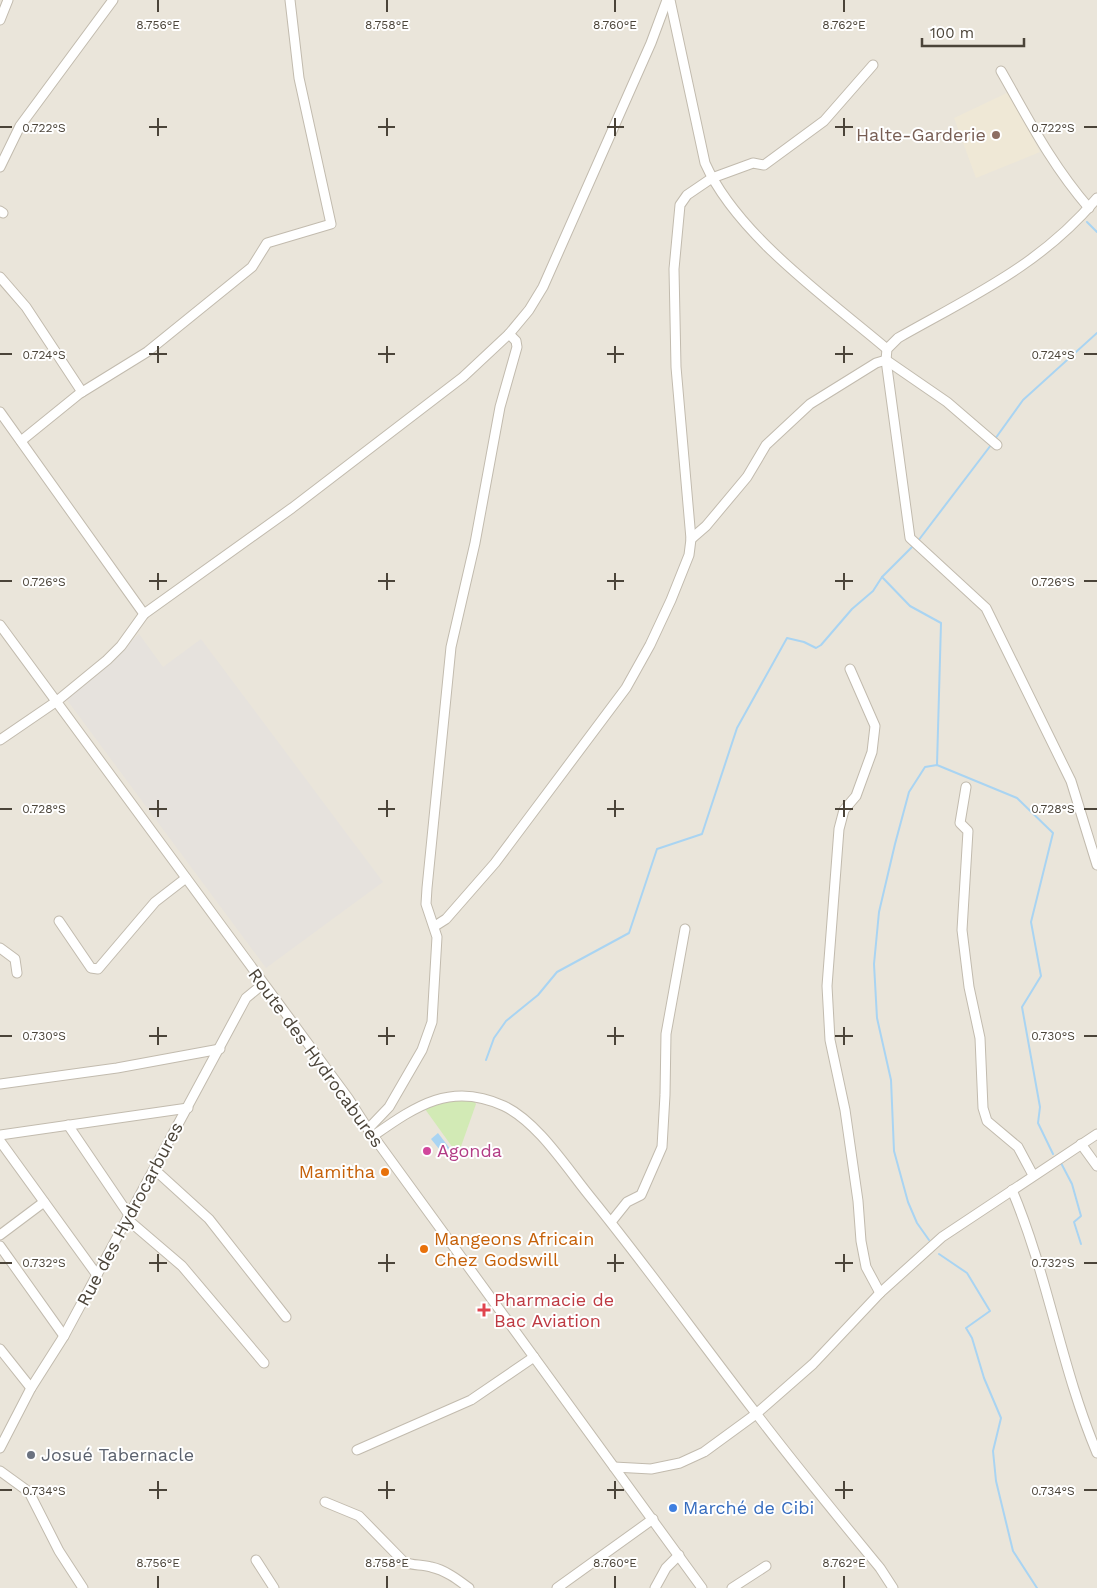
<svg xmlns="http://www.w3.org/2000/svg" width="1097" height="1588" viewBox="0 0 1097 1588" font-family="'Work Sans',sans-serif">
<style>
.residential{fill:#eae5da}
.industrial{fill:#e6e2dd}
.education{fill:#efe8d6}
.green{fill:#d2eab5}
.water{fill:#a9d4f2}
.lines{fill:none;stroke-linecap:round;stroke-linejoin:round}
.stream{stroke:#a9d4f2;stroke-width:2}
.minor-casing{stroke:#c2bbae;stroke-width:11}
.minor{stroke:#fff;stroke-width:9}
.ticks{fill:none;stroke:#4b4439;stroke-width:2}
.education-dot{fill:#8d6e63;stroke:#fff;stroke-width:2}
.hotel-dot{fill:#d1479c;stroke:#fff;stroke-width:2}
.food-dot{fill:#e8710a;stroke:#fff;stroke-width:2}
.health-dot{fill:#e0444e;stroke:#fff;stroke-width:2}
.worship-dot{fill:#6b7280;stroke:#fff;stroke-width:2}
.shop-dot{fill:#3f7fe0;stroke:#fff;stroke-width:2}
.labels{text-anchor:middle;stroke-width:4;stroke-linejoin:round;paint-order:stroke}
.education-label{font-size:18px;fill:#785e54;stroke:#fff;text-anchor:end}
.street-label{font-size:18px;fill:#4b4439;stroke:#fff}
.hotel-label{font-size:18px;fill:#b23c85;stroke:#fff;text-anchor:start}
.food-label{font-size:18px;fill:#c56008;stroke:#fff;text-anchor:end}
.health-label{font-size:18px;fill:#be3a42;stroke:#fff;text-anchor:start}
.worship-label{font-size:18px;fill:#5b616d;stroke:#fff;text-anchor:start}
.shop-label{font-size:18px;fill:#366cbe;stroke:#fff;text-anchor:start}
.ticks-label{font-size:12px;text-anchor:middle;fill:#4b4439;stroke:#fff;stroke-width:4;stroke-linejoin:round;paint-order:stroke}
</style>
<rect width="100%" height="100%" fill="#f6f3ec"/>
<!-- residential -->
<rect class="residential" x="0" y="0" width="1097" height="1588"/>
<!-- industrial -->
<path class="industrial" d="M139 634 163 667 201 639 383 882 266 968 67 700Z"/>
<!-- education -->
<path class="education" d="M1009 92 1040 152 976 178 954 118Z"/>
<!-- green -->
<path class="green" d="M451 1098 473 1099 476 1104 458 1155 425 1109Z"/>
<!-- water -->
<path class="water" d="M438 1133 451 1150 444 1155 431 1139Z"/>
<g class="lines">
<!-- stream -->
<g class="stream">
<path d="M1087 222 1097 232"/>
<path d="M995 439 1023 400 1097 333"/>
<path d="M918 541 991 445"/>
<path d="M913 546 882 577 910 606 941 623 937 765"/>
<path d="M486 1060 494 1038 506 1021 538 995 557 972 629 933 657 849 702 834 737 728 787 638 804 642 816 648 821 645 852 609 873 591 882 577"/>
<path d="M1061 1163 1072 1184 1081 1216 1074 1222 1081 1244"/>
<path d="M929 1240 917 1223 908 1202 894 1151 891 1080 877 1018 874 964 879 912 895 844 909 792 925 767 937 765 1017 798 1053 833 1031 922 1041 976 1022 1007 1040 1107 1038 1123 1053 1154"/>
<path d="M939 1254 967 1273 990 1311 966 1328 972 1338 984 1378 1001 1418 993 1451 996 1481 1013 1551 1037 1588"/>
</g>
<!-- minor casing -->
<g class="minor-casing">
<g id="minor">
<path d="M670 0 705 163C737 235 827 298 887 349"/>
<path d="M0 20 8 0"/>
<path d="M1001 71C1029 120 1051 164 1089 208"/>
<path d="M0 167 20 126 113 0"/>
<path d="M1097 198C1041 265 972 296 898 338L887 349 886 360 910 538 986 608 1071 781 1097 865"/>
<path d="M0 211 3 213"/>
<path d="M0 277 26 307 82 392"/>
<path d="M0 412 144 614"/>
<path d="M21 441 79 394 147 352 252 267 267 243 331 224 299 78 290 0"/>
<path d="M691 539 706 526 747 477 766 445 810 404 876 363 886 360 947 402 997 445"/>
<path d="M0 625 348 1098 368 1129 702 1588"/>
<path d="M850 669 875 726 872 752 856 796 844 810 839 829 827 986 830 1040 845 1110 858 1201 861 1241 866 1267 880 1293"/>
<path d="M0 740 57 701 107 660 121 646 144 614 292 508 463 377 509 334 529 310 543 287 651 43 667 0"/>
<path d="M966 787 960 823 968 831 962 930 969 987 980 1038 983 1108 987 1121 1018 1147 1033 1175"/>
<path d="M59 921 91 968 98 969 155 902 186 878"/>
<path d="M435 926 446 919 495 863 626 688 650 645 671 600 689 555 691 539 676 367 674 269 680 205 687 195 712 178 753 163 764 165 824 121 873 65"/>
<path d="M0 948 15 959 17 973"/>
<path d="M0 1084 117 1068 220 1049"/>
<path d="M68 1125 129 1215"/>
<path d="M368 1129 389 1107 422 1050 432 1022 437 937 426 904 427 888 451 647 475 543 500 407 517 347 516 341 509 334"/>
<path d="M0 1135 188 1108"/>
<path d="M373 1136C416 1106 451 1081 504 1106 538 1122 568 1170 592 1199 648 1268 700 1341 755 1412 795 1465 838 1517 880 1568L893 1588"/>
<path d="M0 1141 97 1275"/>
<path d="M1081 1144 1097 1166"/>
<path d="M154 1169 209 1219 286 1317"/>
<path d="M1012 1190C1048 1275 1061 1368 1097 1453"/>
<path d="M127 1219 182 1266 264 1363"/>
<path d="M611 1222 627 1202 641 1195 662 1147 665 1095 666 1034 685 929"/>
<path d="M0 1235 44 1202"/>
<path d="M0 1246 64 1336"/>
<path d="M0 1349 31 1388"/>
<path d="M0 1448 31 1388 64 1336 246 998 263 984"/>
<path d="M357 1450 471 1400 534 1357"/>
<path d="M614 1467 651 1469 680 1463 704 1452 756 1414 813 1364 880 1293 942 1237 1097 1134"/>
<path d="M0 1471 29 1492 59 1551 83 1588"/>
<path d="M325 1502 359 1516 404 1562C413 1566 421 1564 431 1567 445 1570 457 1579 469 1588"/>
<path d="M256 1560 274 1588"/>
<path d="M557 1588 653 1519"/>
<path d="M655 1588 666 1568 679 1555"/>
<path d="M732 1588 766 1566"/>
</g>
</g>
<!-- minor -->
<use href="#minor" class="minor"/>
</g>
<!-- ticks -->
<path class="ticks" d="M158 0V12M387 0V12M615 0V12M844 0V12M158 118V136M387 118V136M615 118V136M844 118V136M0 127H12M149 127H167M378 127H395M607 127H624M835 127H853M1084 127H1097M158 346V363M387 346V363M615 346V363M844 346V363M0 354H12M149 354H167M378 354H395M607 354H624M835 354H853M1084 354H1097M158 573V590M387 573V590M615 573V590M844 573V590M0 581H12M149 581H167M378 581H395M607 581H624M835 581H853M1084 581H1097M158 800V817M387 800V817M615 800V817M844 800V817M0 809H12M149 809H167M378 809H395M607 809H624M835 809H853M1084 809H1097M158 1027V1045M387 1027V1045M615 1027V1045M844 1027V1045M0 1036H12M149 1036H167M378 1036H395M607 1036H624M835 1036H853M1084 1036H1097M158 1254V1272M387 1254V1272M615 1254V1272M844 1254V1272M0 1263H12M149 1263H167M378 1263H395M607 1263H624M835 1263H853M1084 1263H1097M158 1481V1499M387 1481V1499M615 1481V1499M844 1481V1499M0 1490H12M149 1490H167M378 1490H395M607 1490H624M835 1490H853M1084 1490H1097M158 1576V1588M387 1576V1588M615 1576V1588M844 1576V1588"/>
<!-- markers -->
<circle class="education-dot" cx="996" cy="135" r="5"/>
<circle class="hotel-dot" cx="427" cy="1151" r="5"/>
<g class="food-dot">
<circle cx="385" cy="1172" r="5"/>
<circle cx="424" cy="1249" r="5"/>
</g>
<path class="health-dot" d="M481.5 1302.5h5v5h5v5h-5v5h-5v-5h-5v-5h5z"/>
<circle class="worship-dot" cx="31" cy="1455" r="5"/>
<circle class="shop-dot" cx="673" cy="1508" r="5"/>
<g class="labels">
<!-- education labels -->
<g class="education-label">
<text x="986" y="141">Halte-Garderie</text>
</g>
<!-- street labels -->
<g class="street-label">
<text transform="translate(316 1058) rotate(54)" y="6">Route des Hydrocabures</text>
<text transform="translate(130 1214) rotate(-62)" y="6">Rue des Hydrocarbures</text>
</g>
<!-- hotel labels -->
<g class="hotel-label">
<text x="437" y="1157">Agonda</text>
</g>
<!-- food labels -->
<g class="food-label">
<text x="375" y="1178">Mamitha</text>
<text x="434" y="1245" text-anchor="start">Mangeons Africain<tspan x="434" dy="21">Chez Godswill</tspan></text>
</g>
<!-- health labels -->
<g class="health-label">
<text x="494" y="1306">Pharmacie de<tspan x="494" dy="21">Bac Aviation</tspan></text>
</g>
<!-- worship labels -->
<g class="worship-label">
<text x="41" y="1461">Josué Tabernacle</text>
</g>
<!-- shop labels -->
<g class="shop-label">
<text x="683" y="1514">Marché de Cibi</text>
</g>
</g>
<g class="ticks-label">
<text x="158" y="29">8.756°E</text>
<text x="387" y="29">8.758°E</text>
<text x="615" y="29">8.760°E</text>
<text x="844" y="29">8.762°E</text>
<text x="44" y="132">0.722°S</text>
<text x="1053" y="132">0.722°S</text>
<text x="44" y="359">0.724°S</text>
<text x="1053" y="359">0.724°S</text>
<text x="44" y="586">0.726°S</text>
<text x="1053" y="586">0.726°S</text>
<text x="44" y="813">0.728°S</text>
<text x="1053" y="813">0.728°S</text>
<text x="44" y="1040">0.730°S</text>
<text x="1053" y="1040">0.730°S</text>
<text x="44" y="1267">0.732°S</text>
<text x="1053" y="1267">0.732°S</text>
<text x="44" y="1495">0.734°S</text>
<text x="1053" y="1495">0.734°S</text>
<text x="158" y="1567">8.756°E</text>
<text x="387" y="1567">8.758°E</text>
<text x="615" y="1567">8.760°E</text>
<text x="844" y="1567">8.762°E</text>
</g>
<!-- scale -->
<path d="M922 38v8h102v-8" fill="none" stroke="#4b4439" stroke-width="2.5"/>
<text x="930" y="38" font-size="15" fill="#4b4439" stroke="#ffffff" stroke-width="4" paint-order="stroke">100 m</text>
</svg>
